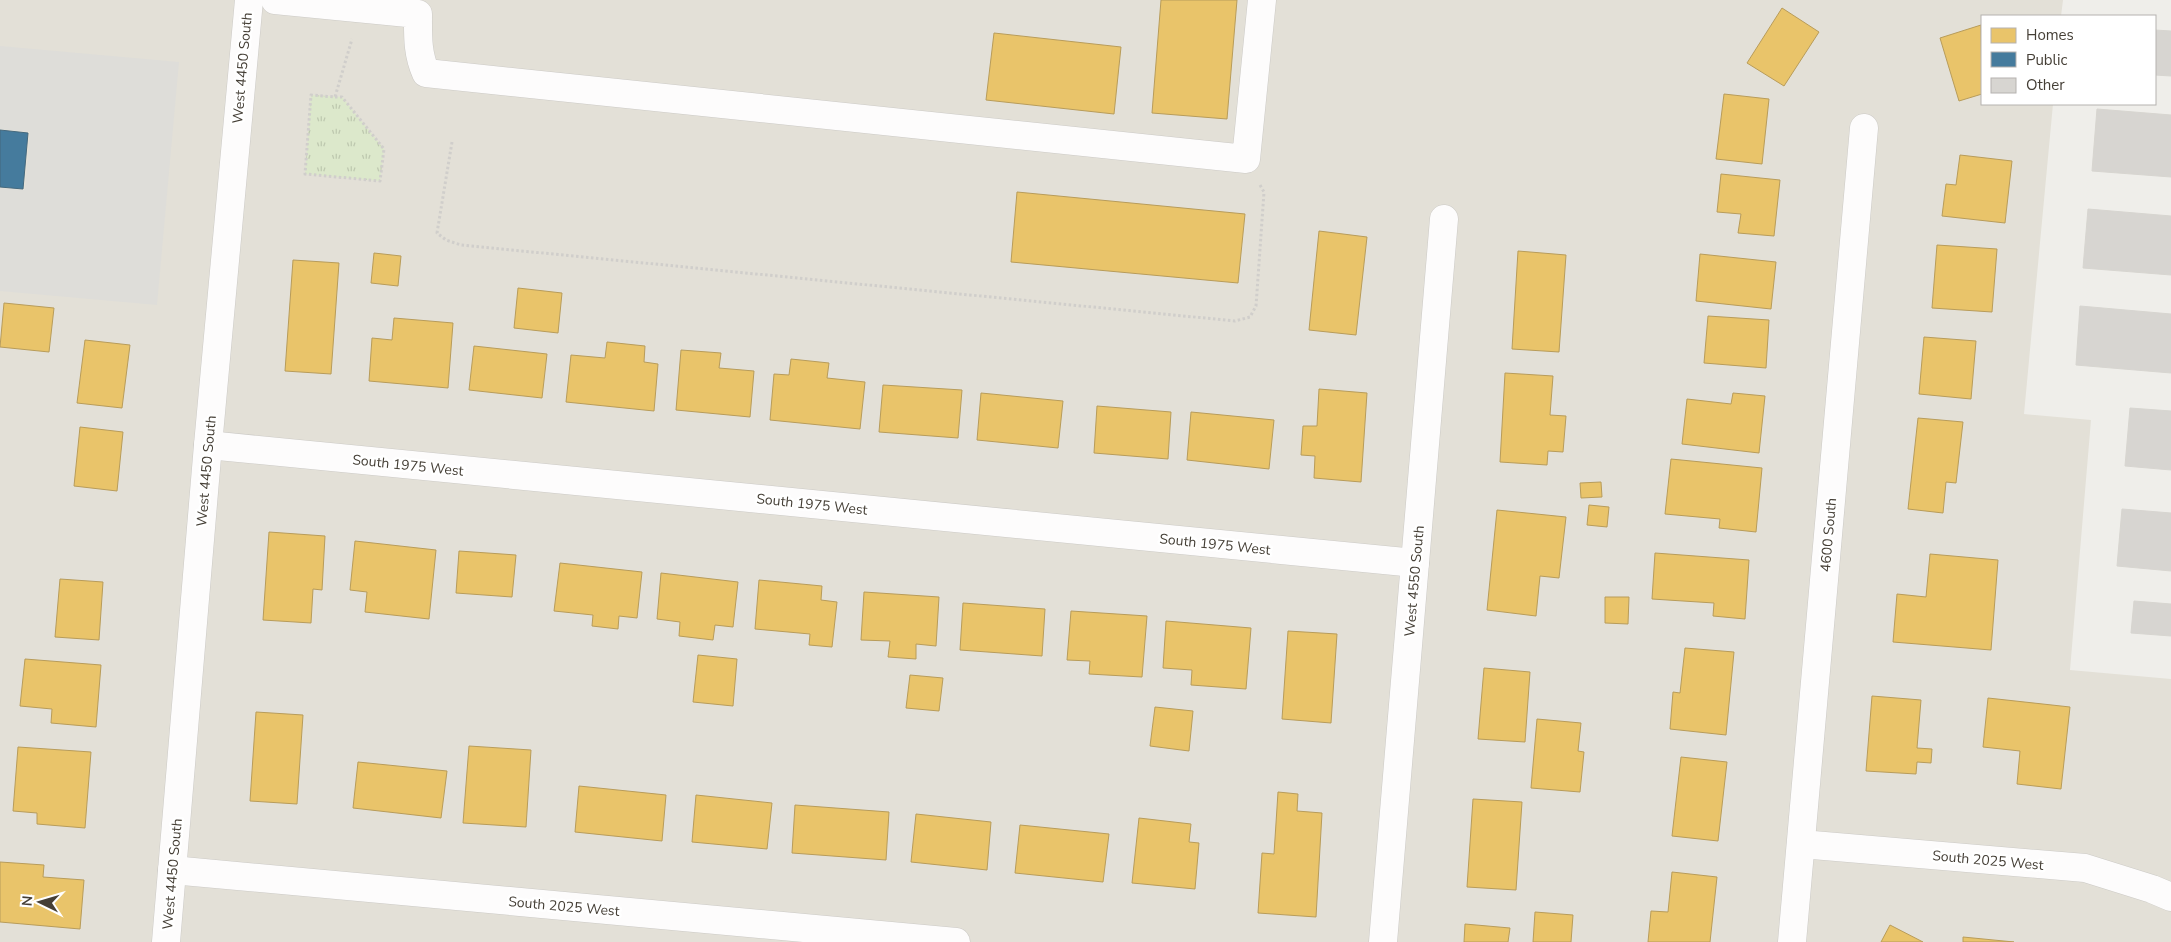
<svg xmlns="http://www.w3.org/2000/svg" width="2171" height="942" viewBox="0 0 2171 942" font-family="'Nunito Sans',sans-serif">
<style>
.residential{fill:#e3e0d7}
.park{fill:url(#park-tufts)}
.parking{fill:#deddd9}
.homes{fill:#e9c46a;stroke:#b89c5a}
.public{fill:#457b9d;stroke:#45697e}
.building{fill:#d7d5d1;stroke:#d7d5d0}
.lines{fill:none;stroke-linecap:round;stroke-linejoin:round}
.minor-casing{stroke:#cccac6;stroke-width:29}
.path{stroke:#d0cecb;stroke-width:3;stroke-dasharray:2.5 2.5;stroke-linecap:butt}
.minor{stroke:#fdfcfc;stroke-width:28}
.labels{text-anchor:middle;stroke-width:5;stroke-linejoin:round;paint-order:stroke}
.street-label{font-size:14px;fill:#453f36;stroke:#fff}
</style>
<defs>
<pattern id="park-tufts" width="24" height="20" patternUnits="userSpaceOnUse" patternTransform="scale(1.25)"><rect width="24" height="20" fill="#dce8cb"/><path d="M3 7l-1-3M5 7V3M7 7l1-3M15 17l-1-3M17 17v-4M19 17l1-3" fill="none" stroke="#bec8af"/></pattern>
</defs>
<rect width="100%" height="100%" fill="#efeeea"/>
<!-- residential -->
<path class="residential" d="M0 0H2063L2061 16H1982V104H2053L2024 414 2091 420 2070 670 2171 679V942H0Z"/>
<!-- park -->
<path class="park" d="M311 95 342 97 384 149 380 181 305 174Z"/>
<!-- parking -->
<path class="parking" d="M0 46 179 62 157 305 0 291V188L25 190 30 132 0 129Z"/>
<!-- homes -->
<g class="homes">
<path d="M1161 0H1237L1227 119 1152 113Z"/>
<path d="M1782 8 1819 32 1784 86 1747 63Z"/>
<path d="M1981 25 1982 94 1959 101 1940 38Z"/>
<path d="M994 33 1121 47 1114 114 986 100Z"/>
<path d="M1724 94 1769 99 1762 164 1716 159Z"/>
<path d="M1960 155 2012 161 2005 223 1942 216 1946 184 1956 185Z"/>
<path d="M1721 174 1780 180 1774 236 1738 233 1741 214 1717 212Z"/>
<path d="M1017 192 1245 214 1238 283 1011 262Z"/>
<path d="M1319 231 1367 237 1356 335 1309 330Z"/>
<path d="M1937 245 1997 249 1992 312 1932 308Z"/>
<path d="M1518 251 1566 255 1559 352 1512 349Z"/>
<path d="M374 253 401 256 398 286 371 283Z"/>
<path d="M1700 254 1776 262 1771 309 1696 301Z"/>
<path d="M293 260 339 263 331 374 285 371Z"/>
<path d="M518 288 562 293 558 333 514 328Z"/>
<path d="M4 303 54 308 49 352 0 347Z"/>
<path d="M1708 316 1769 320 1766 368 1704 363Z"/>
<path d="M394 318 453 323 448 388 369 381 372 338 392 340Z"/>
<path d="M1924 337 1976 341 1971 399 1919 394Z"/>
<path d="M85 340 130 345 122 408 77 403Z"/>
<path d="M607 342 645 346 644 362 658 364 654 411 566 402 571 355 605 358Z"/>
<path d="M474 346 547 354 542 398 469 390Z"/>
<path d="M681 350 721 353 719 368 754 371 750 417 676 410Z"/>
<path d="M791 359 829 363 827 378 865 382 860 429 770 420 774 374 789 375Z"/>
<path d="M1505 373 1553 376 1550 415 1566 416 1563 452 1548 451 1547 465 1500 462Z"/>
<path d="M883 385 962 390 958 438 879 432Z"/>
<path d="M1319 389 1367 393 1361 482 1314 478 1315 456 1301 455 1303 426H1317Z"/>
<path d="M981 393 1063 401 1058 448 977 440Z"/>
<path d="M1733 393 1765 396 1759 453 1682 444 1687 399 1731 404Z"/>
<path d="M1097 406 1171 412 1168 459 1094 453Z"/>
<path d="M1191 412 1274 420 1269 469 1187 460Z"/>
<path d="M1918 418 1963 422 1956 483 1946 482 1943 513 1908 509Z"/>
<path d="M80 427 123 432 117 491 74 486Z"/>
<path d="M1671 459 1762 468 1756 532 1719 528 1720 519 1665 514Z"/>
<path d="M1601 482 1602 497 1581 498 1580 483Z"/>
<path d="M1589 505 1609 507 1607 527 1587 525Z"/>
<path d="M1497 510 1566 517 1559 578 1540 576 1536 616 1487 610Z"/>
<path d="M269 532 325 536 322 590 313 589 311 623 263 620Z"/>
<path d="M355 541 436 550 429 619 365 612 367 592 350 590Z"/>
<path d="M459 551 516 555 512 597 456 593Z"/>
<path d="M1655 553 1749 560 1745 619 1713 616 1714 603 1652 599Z"/>
<path d="M1930 554 1998 560 1991 650 1893 642 1897 594 1926 597Z"/>
<path d="M560 563 642 572 637 618 619 616 618 629 592 626 593 615 554 611Z"/>
<path d="M661 573 738 582 733 627 715 625 713 640 679 636 680 622 657 619Z"/>
<path d="M60 579 103 582 99 640 55 637Z"/>
<path d="M759 580 822 586 821 600 837 602 832 647 809 645 810 634 755 629Z"/>
<path d="M864 592 939 597 936 646 916 644V659L888 657 890 641 861 640Z"/>
<path d="M1605 597H1629L1628 624 1605 623Z"/>
<path d="M963 603 1045 609 1042 656 960 650Z"/>
<path d="M1071 611 1147 616 1142 677 1089 674 1090 661 1067 660Z"/>
<path d="M1166 621 1251 628 1246 689 1191 685 1192 670 1163 668Z"/>
<path d="M1288 631 1337 634 1331 723 1282 719Z"/>
<path d="M1685 648 1734 652 1726 735 1670 729 1673 692 1680 693Z"/>
<path d="M698 655 737 659 733 706 693 702Z"/>
<path d="M25 659 101 665 96 727 51 723 52 709 20 706Z"/>
<path d="M1484 668 1530 672 1525 742 1478 739Z"/>
<path d="M910 675 943 678 939 711 906 708Z"/>
<path d="M1872 696 1921 700 1917 748 1932 749 1931 763 1917 762 1916 774 1866 771Z"/>
<path d="M1988 698 2070 707 2061 789 2017 784 2020 751 1983 747Z"/>
<path d="M1155 707 1193 711 1189 751 1150 746Z"/>
<path d="M256 712 303 715 297 804 250 801Z"/>
<path d="M1537 719 1581 723 1578 751 1584 752 1580 792 1531 788Z"/>
<path d="M469 746 531 750 526 827 463 823Z"/>
<path d="M18 747 91 752 85 828 37 824V813L13 811Z"/>
<path d="M1681 757 1727 762 1718 841 1672 836Z"/>
<path d="M358 762 447 771 441 818 353 808Z"/>
<path d="M579 786 666 795 662 841 575 832Z"/>
<path d="M1278 792 1298 794 1297 811 1322 813 1316 917 1258 913 1262 853 1274 854Z"/>
<path d="M696 795 772 803 767 849 692 842Z"/>
<path d="M1473 799 1522 802 1516 890 1467 887Z"/>
<path d="M795 805 889 812 886 860 792 853Z"/>
<path d="M916 814 991 822 987 870 911 862Z"/>
<path d="M1139 818 1191 824 1189 842 1199 843 1195 889 1132 883Z"/>
<path d="M1020 825 1109 834 1103 882 1015 873Z"/>
<path d="M0 862 44 865 43 877 84 880 80 929 0 922Z"/>
<path d="M1672 872 1717 877 1710 942H1648L1651 911 1668 912Z"/>
<path d="M1535 912 1573 915 1571 942H1533Z"/>
<path d="M1465 924 1510 928 1508 942H1464Z"/>
<path d="M1890 925 1923 942H1881Z"/>
<path d="M1963 937 2014 942H1963Z"/>
</g>
<!-- public -->
<path class="public" d="M0 130 28 133 23 189 0 187Z"/>
<!-- building -->
<g class="building">
<path d="M2155 30 2171 31V76L2155 75Z"/>
<path d="M2097 109 2171 115V177L2092 171Z"/>
<path d="M2088 209 2171 216V275L2083 268Z"/>
<path d="M2080 306 2171 314V373L2076 365Z"/>
<path d="M2130 408 2171 411V470L2125 466Z"/>
<path d="M2122 509 2171 513V571L2117 566Z"/>
<path d="M2134 601 2171 604V636L2131 633Z"/>
</g>
<g class="lines">
<!-- minor casing -->
<g class="minor-casing">
<g id="minor">
<path d="M275 0 418 14C418 35 417 53 426 73L1246 159 1262 0"/>
<path d="M208 445 1415 563"/>
<path d="M1801 844 2085 868 2152 889 2171 897"/>
<path d="M172 870 956 942"/>
<path d="M166 942 208 445 249 0"/>
<path d="M1383 942 1444 219"/>
<path d="M1792 942 1864 128"/>
</g>
</g>
<!-- path -->
<g class="path">
<path d="M335 97H342L384 149 380 181 305 174 311 95 335 97 352 39"/>
<path d="M452 142 437 233 446 240 461 245 1235 321 1250 317 1256 306 1264 192 1260 185"/>
</g>
<!-- minor -->
<use href="#minor" class="minor"/>
</g>
<g class="labels">
<!-- street labels -->
<g class="street-label">
<text transform="translate(242 68) rotate(-85)" y="5">West 4450 South</text>
<text transform="translate(408 465) rotate(6)" y="5">South 1975 West</text>
<text transform="translate(206 471) rotate(-85)" y="5">West 4450 South</text>
<text transform="translate(812 504) rotate(6)" y="5">South 1975 West</text>
<text transform="translate(1828 535) rotate(-85)" y="5">4600 South</text>
<text transform="translate(1215 544) rotate(6)" y="5">South 1975 West</text>
<text transform="translate(1414 581) rotate(-85)" y="5">West 4550 South</text>
<text transform="translate(1988 860) rotate(5)" y="5">South 2025 West</text>
<text transform="translate(172 874) rotate(-85)" y="5">West 4450 South</text>
<text transform="translate(564 906) rotate(5)" y="5">South 2025 West</text>
</g>
</g>
<!-- legend -->
<rect x="1981" y="15" width="175" height="90" fill="#ffffff" stroke="#b5b2af"/>
<rect x="1991" y="28" width="25" height="15" fill="#e9c46a" stroke="#b5b2af"/>
<text x="2026" y="40" font-size="15" fill="#453f36">Homes</text>
<rect x="1991" y="52" width="25" height="15" fill="#457b9d" stroke="#b5b2af"/>
<text x="2026" y="65" font-size="15" fill="#453f36">Public</text>
<rect x="1991" y="78" width="25" height="15" fill="#d7d5d1" stroke="#b5b2af"/>
<text x="2026" y="90" font-size="15" fill="#453f36">Other</text>
<!-- north arrow -->
<g transform="translate(40 902) rotate(275)" stroke="#ffffff" stroke-width="4" paint-order="stroke">
<path d="M0-4L9 19L0 12L-9 19Z" fill="#453f36"/>
<text y="-8" font-size="14" font-weight="bold" text-anchor="middle" fill="#453f36">N</text>
</g>
</svg>
